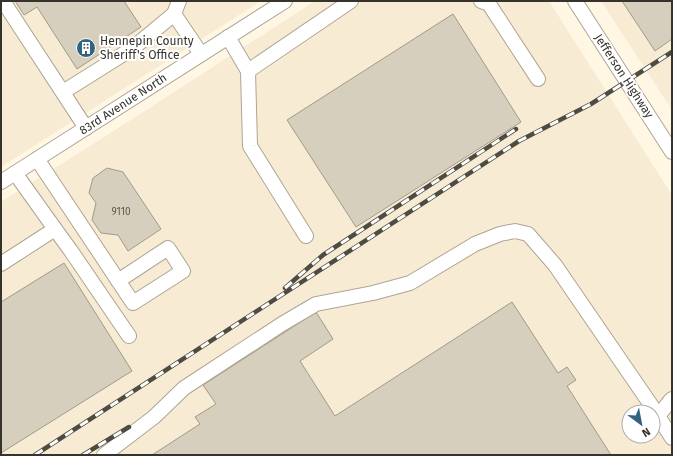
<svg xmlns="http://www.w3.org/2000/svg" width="673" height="456" viewBox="0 0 673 456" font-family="'Fira Sans',sans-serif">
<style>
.built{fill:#f7ecd3;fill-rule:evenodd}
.building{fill:#d7cfbd;stroke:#a19a89}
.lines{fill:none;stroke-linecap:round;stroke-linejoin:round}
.minor-casing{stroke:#ada594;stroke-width:16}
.minor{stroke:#fff;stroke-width:14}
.rail-casing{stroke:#4e4b42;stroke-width:4.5}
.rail{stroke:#fff;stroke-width:3;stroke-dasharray:9;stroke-linecap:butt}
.labels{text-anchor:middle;stroke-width:4;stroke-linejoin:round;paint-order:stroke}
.number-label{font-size:10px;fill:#5e5a50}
.poi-label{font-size:12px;fill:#36332c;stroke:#fff;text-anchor:start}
.street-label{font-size:12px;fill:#36332c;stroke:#fff}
</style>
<rect width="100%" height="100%" fill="#fff7e4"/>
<!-- built -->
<g class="built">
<path d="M1 1H261L1 167Z"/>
<path d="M315 1H549L672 195V455H1V202L123 125ZM629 412H653V436H629Z"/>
<path d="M601 1H672V110Z"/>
</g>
<!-- building -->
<g class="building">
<path d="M15 1H124L141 27 77 69 37 7 24 15Z"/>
<path d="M622 1H672V39L655 51Z"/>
<path d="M453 14 521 122 356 227 287 120Z"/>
<path d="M107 168 123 172 161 229 128 251 118 235 101 233 92 220 96 203 89 193 93 178Z"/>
<path d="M64 263 132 371 1 453V302Z"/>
<path d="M512 302 558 373 567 367 576 380 567 386 611 455H152L200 424 195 417 216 404 203 385 316 312 333 339 300 361 335 416Z"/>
</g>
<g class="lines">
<!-- minor casing -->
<g class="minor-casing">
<g id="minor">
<path d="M3 1 86 128"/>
<path d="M179 1 174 14 201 54"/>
<path d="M481 1 489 4 538 79"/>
<path d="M575 1 672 152"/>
<path d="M228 37 248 71"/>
<path d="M63 92 133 48 174 14"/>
<path d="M37 159 133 303 183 271 168 248 118 281"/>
<path d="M1 182 285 1"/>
<path d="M55 229 71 251 129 336"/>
<path d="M306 236 250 146 248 71 351 1"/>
<path d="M1 264 55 229 15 173"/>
<path d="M658 416 670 401 672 399"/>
<path d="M104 455 154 417 184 388 282 324 316 304 373 293 410 283 475 244 500 234 515 231 528 234 555 265 651 405 672 438"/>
</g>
</g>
<!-- minor -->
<use href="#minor" class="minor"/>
<!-- rail casing -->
<g class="rail-casing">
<g id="rail">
<path d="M285 288 323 255 516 129"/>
<path d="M35 455 519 141 591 104 672 52"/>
<path d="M83 455 129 427"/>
</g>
</g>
<!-- rail -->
<use href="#rail" class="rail"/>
</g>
<!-- icons -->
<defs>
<g id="building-disc" transform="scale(1)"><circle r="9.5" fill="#316381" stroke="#fff"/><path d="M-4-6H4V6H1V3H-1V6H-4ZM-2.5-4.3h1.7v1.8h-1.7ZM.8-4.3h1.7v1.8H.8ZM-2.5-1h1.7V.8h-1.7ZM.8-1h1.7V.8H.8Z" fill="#fff"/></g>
</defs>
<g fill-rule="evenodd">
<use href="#building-disc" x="86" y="48"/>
</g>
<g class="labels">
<!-- number labels -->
<g class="number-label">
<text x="121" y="215">9110</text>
</g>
<!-- poi labels -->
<g class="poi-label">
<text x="100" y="45">Hennepin County<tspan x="100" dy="14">Sheriff's Office</tspan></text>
</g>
<!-- street labels -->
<g class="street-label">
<text transform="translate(624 76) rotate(57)" y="4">Jefferson Highway</text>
<text transform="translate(123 104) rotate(-33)" y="4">83rd Avenue North</text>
</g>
</g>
<!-- border -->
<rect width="673" height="456" fill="none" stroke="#36332c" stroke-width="4"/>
<!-- north arrow -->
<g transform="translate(641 424) rotate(148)"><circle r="19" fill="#ffffff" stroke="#afadab"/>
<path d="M0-3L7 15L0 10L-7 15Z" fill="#316381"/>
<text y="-6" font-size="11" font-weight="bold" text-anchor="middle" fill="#36332c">N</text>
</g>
</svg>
